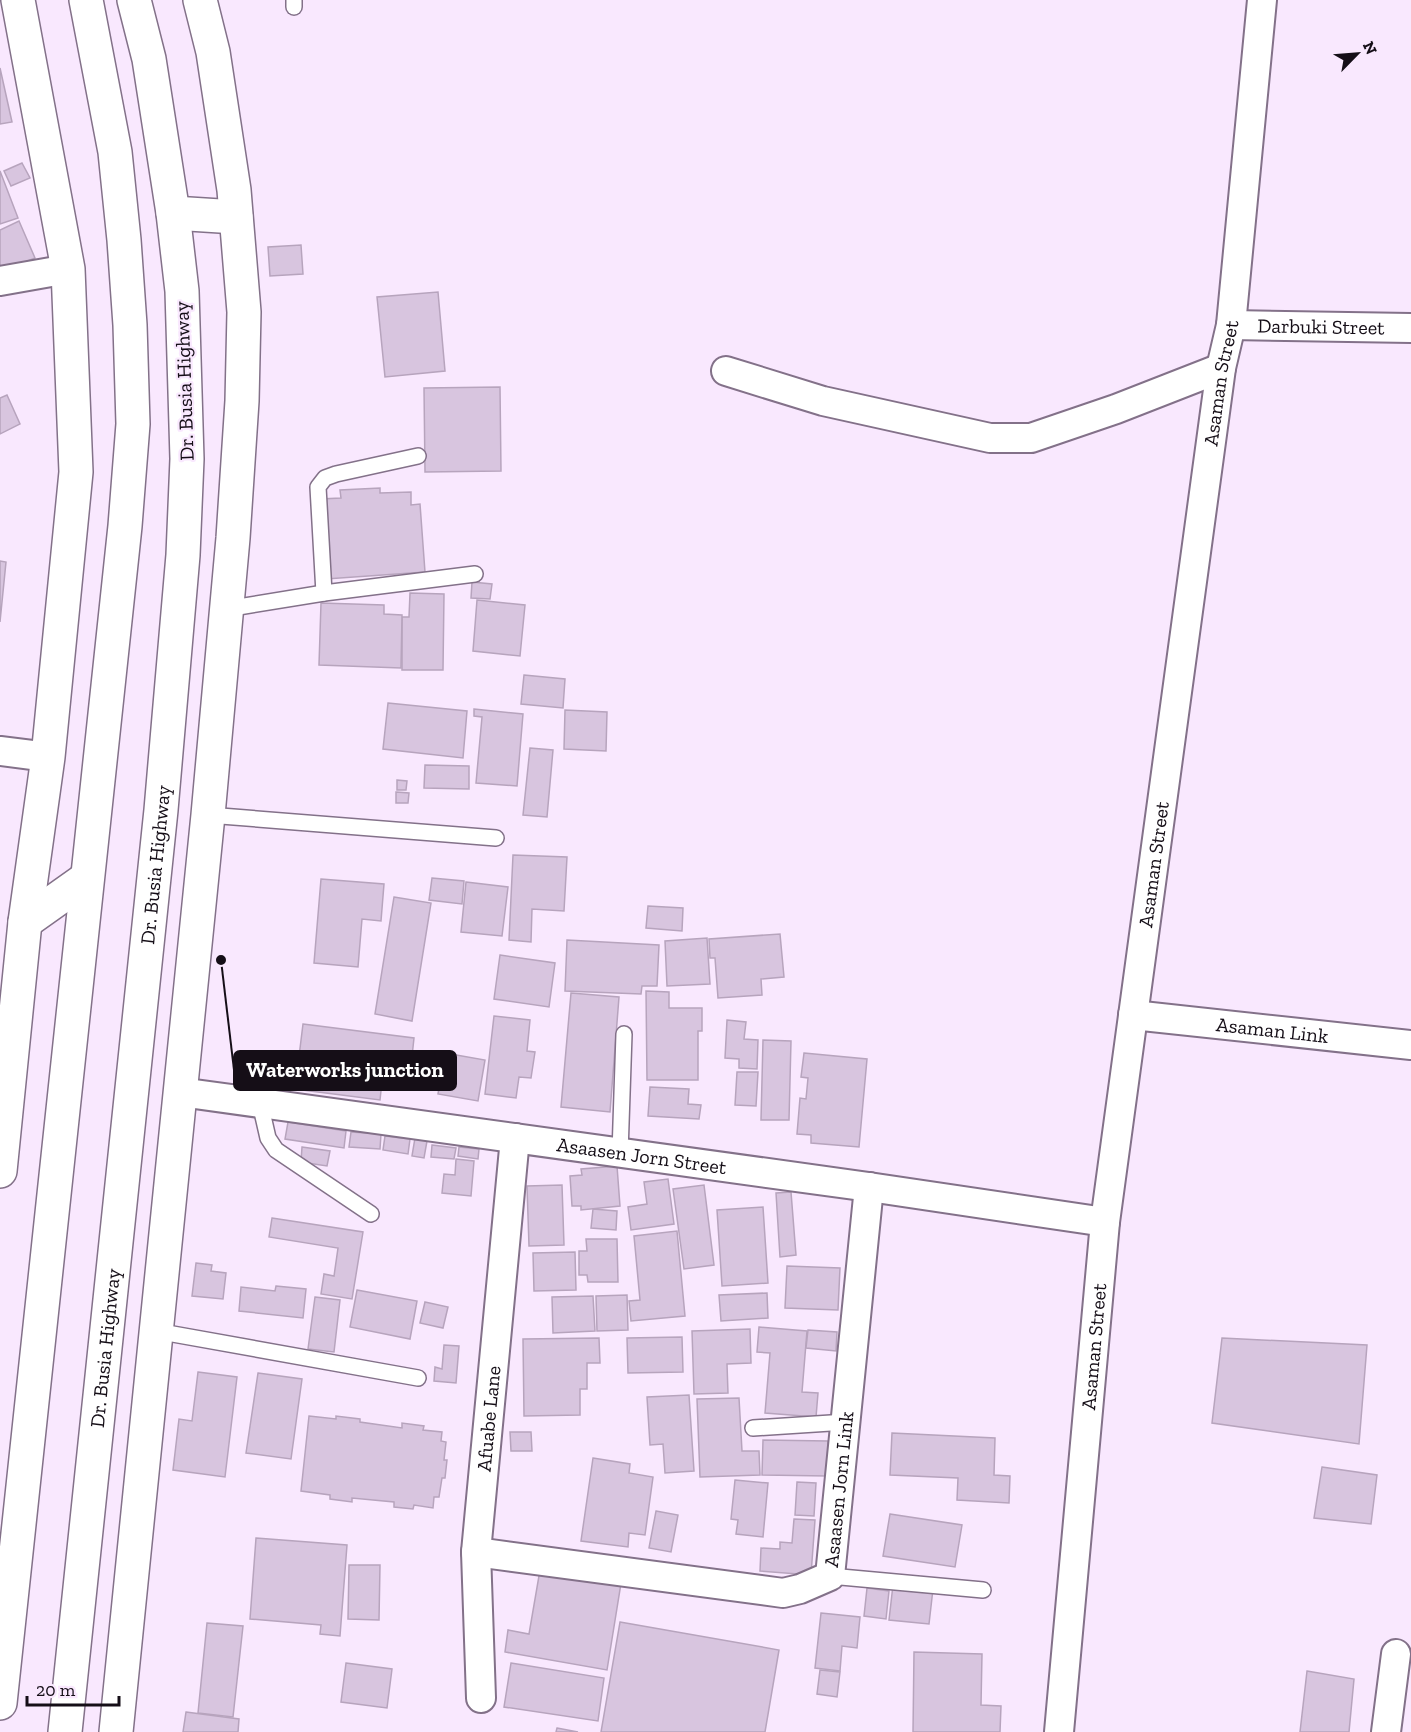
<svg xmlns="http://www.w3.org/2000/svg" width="1411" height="1732" viewBox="0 0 1411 1732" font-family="'Zilla Slab',serif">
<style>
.building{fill:#d8c5df;stroke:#b7a4bd;stroke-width:1.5}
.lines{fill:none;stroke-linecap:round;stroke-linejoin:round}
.service-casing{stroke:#837189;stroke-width:18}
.minor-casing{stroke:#837189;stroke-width:32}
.tertiary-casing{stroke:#837189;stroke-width:36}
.trunk-casing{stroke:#837189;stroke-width:36}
.service{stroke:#fff;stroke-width:15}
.minor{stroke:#fff;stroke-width:28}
.tertiary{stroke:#fff;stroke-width:33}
.trunk{stroke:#fff;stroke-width:33}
.labels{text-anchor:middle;stroke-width:4.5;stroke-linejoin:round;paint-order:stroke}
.street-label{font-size:20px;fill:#150e17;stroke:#f9e8fe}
.leader{fill:none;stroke:#150e17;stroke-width:2}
.callout-dot{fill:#150e17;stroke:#f9e8fe;stroke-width:2}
.callout{fill:#150e17;stroke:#150e17;stroke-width:2}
.callout-label{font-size:21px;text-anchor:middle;font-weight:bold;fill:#fff}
</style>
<rect width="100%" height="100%" fill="#f9e8fe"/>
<!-- building -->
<g class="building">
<path d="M0 68 12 122 0 124Z"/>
<path d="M22 163 30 178 11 186 4 171Z"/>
<path d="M0 171 18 218 0 224Z"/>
<path d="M19 221 35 258 3 271 0 264V230Z"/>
<path d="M301 245 303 274 270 276 268 247Z"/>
<path d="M438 292 445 371 385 377 377 297Z"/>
<path d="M500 387 501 471 425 472 424 388Z"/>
<path d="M7 395 20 424 0 434V398Z"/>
<path d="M380 488V493L411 492V505L420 504 425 572 326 579 320 499 341 498 340 490Z"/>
<path d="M0 561 6 562 0 622Z"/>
<path d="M472 582 492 584 490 599 471 598Z"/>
<path d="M410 593 444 594 443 670H402V617H409Z"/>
<path d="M477 600 525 605 520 656 473 651Z"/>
<path d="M321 603 384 605V614L402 615 401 668 319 665Z"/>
<path d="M524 675 565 679 563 708 521 704Z"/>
<path d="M388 703 467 711 463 758 383 749Z"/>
<path d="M474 709 523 714 517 786 476 783 482 717 474 716Z"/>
<path d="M565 710 607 712 606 751 564 749Z"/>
<path d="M530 748 553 750 547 817 523 815Z"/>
<path d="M425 765 469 766V789L424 788Z"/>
<path d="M397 780 407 781 406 790H397Z"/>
<path d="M396 792 409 793 408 803H396Z"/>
<path d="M513 855 567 857 564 911 532 909 531 942 509 940Z"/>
<path d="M432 878 464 881 462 904 429 900Z"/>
<path d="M321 879 384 884 381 921 362 919 358 967 314 963Z"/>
<path d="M466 882 508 887 502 936 461 932Z"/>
<path d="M394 897 431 903 412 1021 375 1014Z"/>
<path d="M648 906 683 908 682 931 646 928Z"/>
<path d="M780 934 784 977 761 979 762 995 718 998 715 958H710L709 939Z"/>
<path d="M707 938 710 984 667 986 665 941Z"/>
<path d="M567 940 659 945 657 986H642L641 994 565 991Z"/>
<path d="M500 955 555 963 549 1007 494 999Z"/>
<path d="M646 991 669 992V1008H702V1031H698V1080H647Z"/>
<path d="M571 993 619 997 610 1112 561 1107Z"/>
<path d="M494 1016 530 1020 527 1051 535 1052 531 1078 519 1077 516 1098 485 1094Z"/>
<path d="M727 1020 746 1022 744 1039 758 1040 757 1069 739 1068V1059L725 1058Z"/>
<path d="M303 1024 414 1038 410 1075 383 1072 380 1100 295 1089Z"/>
<path d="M763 1040 791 1041 789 1120H761Z"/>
<path d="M445 1053 485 1060 478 1101 438 1094Z"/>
<path d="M804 1053 867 1059 859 1147 811 1143V1135L797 1134 800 1098 806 1099 808 1078 801 1077Z"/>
<path d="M737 1072H758L756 1106 735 1105Z"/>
<path d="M650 1087 689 1089 688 1104 701 1105 699 1119 648 1116Z"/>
<path d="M288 1122 346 1131 344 1148 285 1139Z"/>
<path d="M351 1132 381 1134 380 1149 349 1147Z"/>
<path d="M385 1136 410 1139 408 1154 383 1150Z"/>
<path d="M415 1138 427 1141 424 1158 412 1156Z"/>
<path d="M432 1145 456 1148 454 1159 431 1157Z"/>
<path d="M302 1147 330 1151 327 1166 301 1162Z"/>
<path d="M459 1147 479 1149 478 1159 458 1156Z"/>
<path d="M456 1159 474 1161 471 1196 442 1193 444 1174 455 1175Z"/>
<path d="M617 1166 620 1206 581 1210V1206H572L570 1176 582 1175 581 1169Z"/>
<path d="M668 1179 674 1224 631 1230 628 1207 647 1204 644 1182Z"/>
<path d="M562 1185 564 1245 529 1246 527 1186Z"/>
<path d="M704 1185 714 1265 684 1269 673 1189Z"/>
<path d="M791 1192 796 1255 780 1257 776 1193Z"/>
<path d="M763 1207 768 1283 722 1286 717 1210Z"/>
<path d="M593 1209 617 1211 616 1230 591 1228Z"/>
<path d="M272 1218 363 1232 352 1299 321 1294 324 1274 334 1276 338 1248 269 1237Z"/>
<path d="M677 1231 685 1316 631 1321 629 1301 640 1300 634 1236Z"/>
<path d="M586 1239H617L618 1282H588L587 1275H579V1251H587Z"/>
<path d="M575 1252 576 1290 534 1291 533 1253Z"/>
<path d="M196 1263 212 1265 211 1271 226 1273 223 1299 192 1296Z"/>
<path d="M787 1266 840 1268 838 1310 785 1308Z"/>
<path d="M276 1286 306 1289 303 1318 239 1311 241 1287 275 1291Z"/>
<path d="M357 1290 417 1301 410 1339 350 1327Z"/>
<path d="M767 1293 768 1318 721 1321 719 1295Z"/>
<path d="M627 1295 628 1330 597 1331 596 1296Z"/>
<path d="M593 1296 595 1331 553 1333 552 1297Z"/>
<path d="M315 1297 340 1300 334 1352 308 1349Z"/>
<path d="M425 1302 448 1307 443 1328 420 1323Z"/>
<path d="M759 1327 807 1331 802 1392 818 1393 816 1417 765 1413 770 1353 757 1352Z"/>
<path d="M750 1329 751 1363 727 1364 728 1393 694 1394 692 1331Z"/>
<path d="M808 1330 837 1332 836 1351 806 1348Z"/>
<path d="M682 1337 683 1372 628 1373 627 1338Z"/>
<path d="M599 1338 600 1363H587V1389H580V1415L524 1416 523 1339Z"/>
<path d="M1222 1338 1367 1345 1359 1444 1212 1423Z"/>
<path d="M444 1345 459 1346 456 1383 434 1381 435 1367 442 1369Z"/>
<path d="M198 1372 237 1377 225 1477 173 1470 179 1419 192 1421Z"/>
<path d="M258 1373 302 1379 291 1459 246 1453Z"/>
<path d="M689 1395 694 1471 665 1473 663 1444 650 1445 647 1397Z"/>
<path d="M739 1398 742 1451H759L760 1475 700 1477 697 1399Z"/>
<path d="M309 1416 336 1419V1416L360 1419V1422L402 1428V1423L424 1426 423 1430 442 1432 441 1441 446 1442 444 1460H447L445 1478H442L439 1497H434L433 1508 414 1505 413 1509 394 1507V1502L352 1498V1502L330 1499V1495L301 1491Z"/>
<path d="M510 1432H531L532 1451H511Z"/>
<path d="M892 1433 995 1438 994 1475 1010 1476 1009 1503 957 1500 958 1478 890 1475Z"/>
<path d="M763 1440 828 1441 827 1476 762 1475Z"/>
<path d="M593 1458 630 1464 629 1473 653 1477 645 1535 629 1533 628 1547 581 1541Z"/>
<path d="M1322 1467 1377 1475 1371 1524 1314 1518Z"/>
<path d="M735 1480 768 1483 763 1537 736 1534 738 1520 731 1519Z"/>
<path d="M797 1482 816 1483 814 1516 795 1515Z"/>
<path d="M656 1511 678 1515 671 1552 649 1548Z"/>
<path d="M890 1514 962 1525 955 1567 883 1556Z"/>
<path d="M794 1519 815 1520 811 1575 760 1571 761 1548 780 1549V1542L792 1543Z"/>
<path d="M256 1538 347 1545 340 1636 320 1634 321 1625 250 1619Z"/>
<path d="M541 1564 622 1577 607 1670 505 1652 508 1630 529 1634Z"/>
<path d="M349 1565H380L379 1620 348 1619Z"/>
<path d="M893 1585 933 1589 929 1624 889 1620Z"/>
<path d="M867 1588 889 1591 886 1619 864 1616Z"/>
<path d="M821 1613 860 1617 857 1648 842 1646 840 1671 815 1668Z"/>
<path d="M620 1622 779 1650 765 1732H601Z"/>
<path d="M207 1623 243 1626 233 1717 198 1713Z"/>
<path d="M914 1652 982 1654 981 1705 1001 1706 1000 1732H913Z"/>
<path d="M346 1663 392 1669 387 1708 341 1702Z"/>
<path d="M511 1663 604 1678 598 1721 504 1707Z"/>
<path d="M820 1670 840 1672 837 1697 817 1694Z"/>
<path d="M1307 1671 1354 1679 1349 1732H1300Z"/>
<path d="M186 1712 239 1719 238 1732H183Z"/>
<path d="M557 1728 578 1732H556Z"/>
</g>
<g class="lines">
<!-- service casing -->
<g class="service-casing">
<g id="service">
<path d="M294 7V0"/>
<path d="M324 593 318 487 325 478 336 474 418 456"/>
<path d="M226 609 324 593 475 574"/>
<path d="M208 815 496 838"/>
<path d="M260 1103 268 1138 276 1150 371 1214"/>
<path d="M620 1153 624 1034"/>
<path d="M156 1331 418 1378"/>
<path d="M753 1428 846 1422"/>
<path d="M830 1576 983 1590"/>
</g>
</g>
<!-- minor casing -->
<g class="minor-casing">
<g id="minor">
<path d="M0 281 68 269"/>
<path id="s1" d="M1231 325 1411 328"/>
<path d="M726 371 823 401 990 438H1031L1116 409 1221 368"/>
<path d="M0 751 48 757"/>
<path id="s2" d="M1133 1015 1411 1045"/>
<path id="s3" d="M180 1092 869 1187 1105 1222"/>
<path id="s4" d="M476 1552 783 1593 800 1589 830 1576 869 1187"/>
<path id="s5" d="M481 1698 476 1552 515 1138"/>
<path id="s6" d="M1059 1732 1105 1222 1221 368 1231 325 1262 0"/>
<path d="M1386 1732 1396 1654"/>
</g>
</g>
<!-- tertiary casing -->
<g class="tertiary-casing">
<g id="tertiary">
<path d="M0 1171 25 922 48 757 76 472 68 269 18 0"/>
<path d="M116 1732 208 815 233 538 242 401 244 312 234 190 213 52 200 0"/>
</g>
</g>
<!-- trunk casing -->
<g class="trunk-casing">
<g id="trunk">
<path d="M173 213 236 217"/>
<path d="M25 922 87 878"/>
<path d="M0 1703 125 526 133 424 130 325 124 240 115 152 86 0"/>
<path id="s7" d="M65 1732 161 810 183 555 187 459 182 291 173 213 149 59 134 0"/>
</g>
</g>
<!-- service -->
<use href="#service" class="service"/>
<!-- minor -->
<use href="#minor" class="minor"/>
<!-- tertiary -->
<use href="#tertiary" class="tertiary"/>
<!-- trunk -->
<use href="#trunk" class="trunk"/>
</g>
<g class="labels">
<!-- street labels -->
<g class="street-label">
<text dy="7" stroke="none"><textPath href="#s1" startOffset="90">Darbuki Street</textPath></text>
<text transform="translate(184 381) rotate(-92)" y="7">Dr. Busia Highway</text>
<text dy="7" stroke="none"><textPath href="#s6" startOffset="1359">Asaman Street</textPath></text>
<text dy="7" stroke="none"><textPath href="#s6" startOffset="873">Asaman Street</textPath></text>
<text dy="7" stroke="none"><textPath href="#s7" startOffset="872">Dr. Busia Highway</textPath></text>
<text dy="7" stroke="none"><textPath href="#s2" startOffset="140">Asaman Link</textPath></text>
<text dy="7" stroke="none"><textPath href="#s3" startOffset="466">Asaasen Jorn Street</textPath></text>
<text dy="7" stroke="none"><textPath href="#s6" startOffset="387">Asaman Street</textPath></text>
<text dy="7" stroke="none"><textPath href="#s7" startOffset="386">Dr. Busia Highway</textPath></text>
<text dy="7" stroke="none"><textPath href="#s5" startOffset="280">Afuabe Lane</textPath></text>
<text dy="7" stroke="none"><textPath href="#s4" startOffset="447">Asaasen Jorn Link</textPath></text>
</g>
</g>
<!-- callouts -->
<path class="leader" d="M221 960L234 1070"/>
<circle class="callout-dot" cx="221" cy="960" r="6"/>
<rect class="callout" x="234" y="1051" width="222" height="39" rx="6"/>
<g class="callout-label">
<text x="345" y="1077">Waterworks junction</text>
</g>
<!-- north arrow -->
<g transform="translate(1357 54) rotate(65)" stroke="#f9e8fe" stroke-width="4.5" paint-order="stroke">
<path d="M0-4.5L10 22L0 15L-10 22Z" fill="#150e17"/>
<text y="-9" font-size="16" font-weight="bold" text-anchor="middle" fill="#150e17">N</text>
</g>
<!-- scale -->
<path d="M27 1696v9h92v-9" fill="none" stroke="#150e17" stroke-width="3"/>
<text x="36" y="1696" font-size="18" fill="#150e17" stroke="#f9e8fe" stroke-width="4.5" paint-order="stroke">20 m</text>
</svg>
